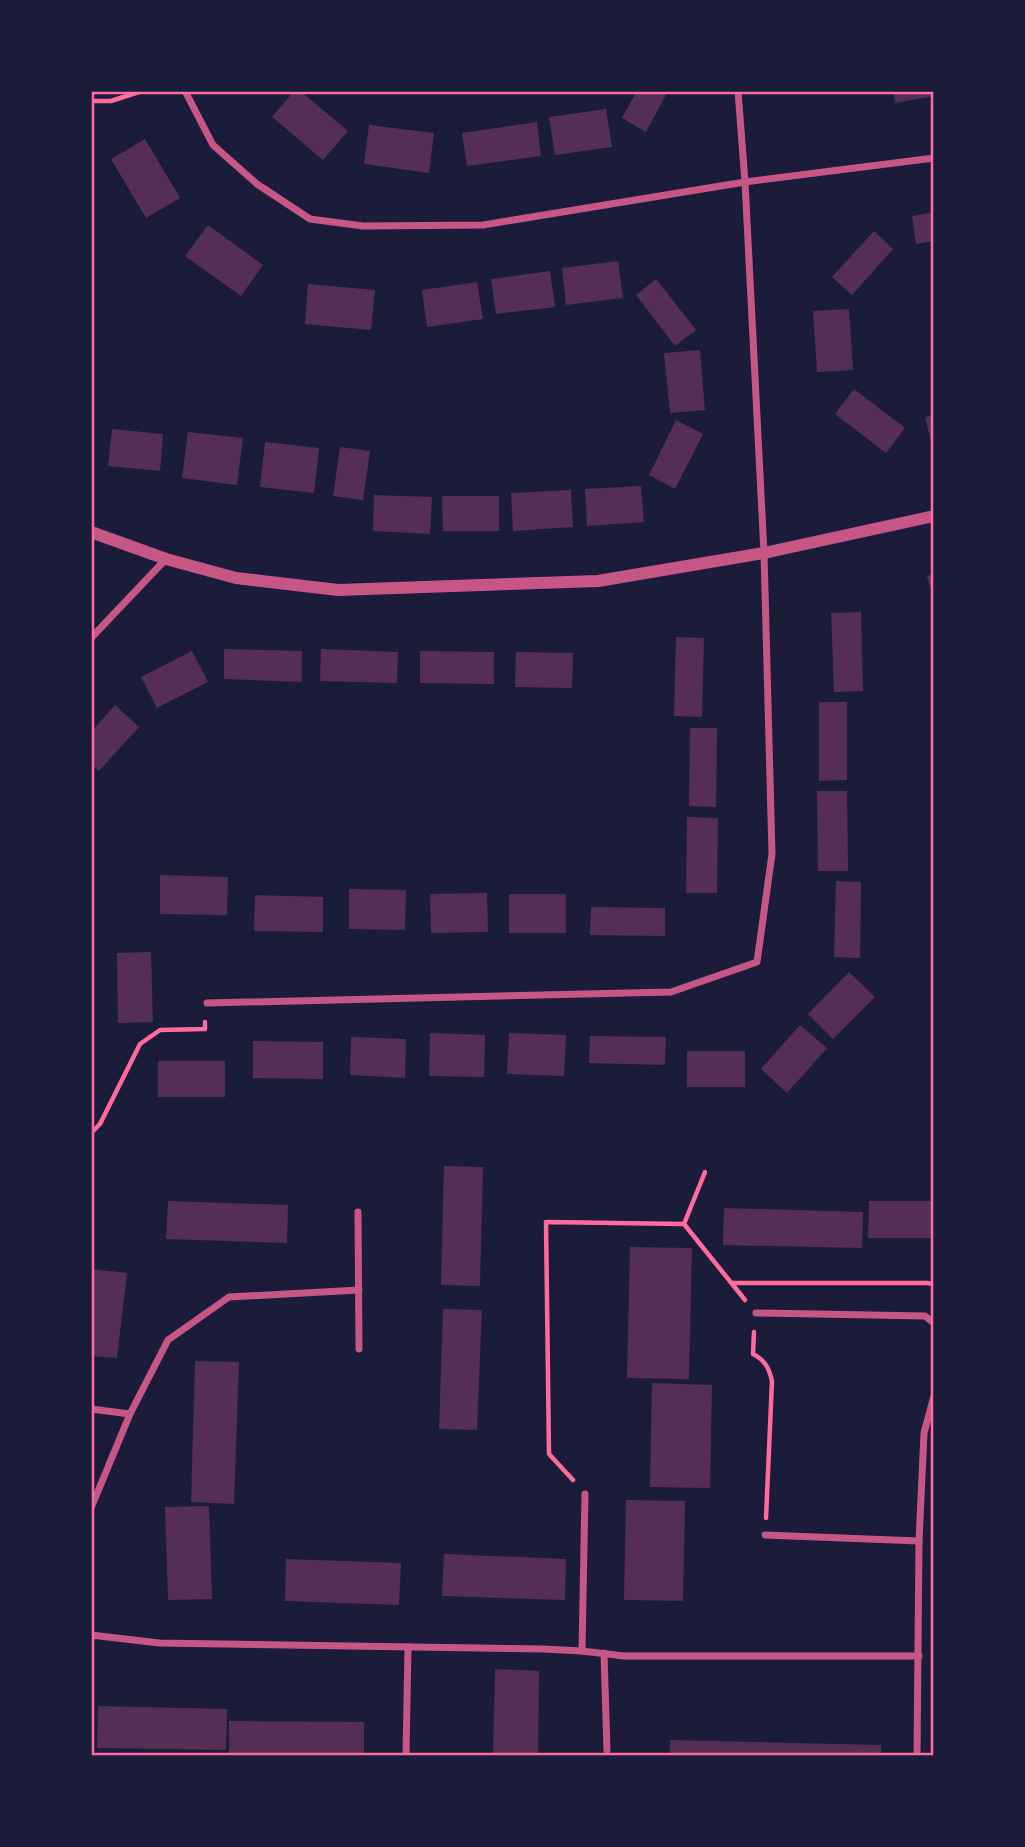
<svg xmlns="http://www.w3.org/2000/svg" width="1025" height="1847" viewBox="0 0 1025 1847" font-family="Mulish,sans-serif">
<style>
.building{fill:#542f53}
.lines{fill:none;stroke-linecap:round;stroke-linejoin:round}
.path{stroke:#ff6b9d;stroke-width:4.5}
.minor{stroke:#c65784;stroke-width:7}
.tertiary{stroke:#c65784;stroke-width:12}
.neatline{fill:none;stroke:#ff6b9d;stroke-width:2.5}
</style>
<rect width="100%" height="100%" fill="#1b1b3a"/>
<!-- building -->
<g class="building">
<path d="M294 91H300L348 131 323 160 272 117Z"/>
<path d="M637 91H668L646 132 622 118Z"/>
<path d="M893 91H934V96L895 103Z"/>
<path d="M606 109 612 147 555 155 549 117Z"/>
<path d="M537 122 541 156 467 166 462 133Z"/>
<path d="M369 125 434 133 429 173 364 164Z"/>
<path d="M145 139 180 198 146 218 111 159Z"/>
<path d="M934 212V241L916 244 912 216Z"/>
<path d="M208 225 263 265 241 296 185 256Z"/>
<path d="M874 231 893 249 852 295 832 277Z"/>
<path d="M618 261 623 298 566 305 562 268Z"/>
<path d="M550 271 555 307 496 314 491 279Z"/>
<path d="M656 279 696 330 675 346 636 295Z"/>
<path d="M477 282 483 319 427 327 422 290Z"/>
<path d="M308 284 375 290 371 330 305 324Z"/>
<path d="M849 309 853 370 817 372 813 311Z"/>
<path d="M700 350 705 410 670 413 664 353Z"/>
<path d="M854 389 905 428 886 453 835 414Z"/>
<path d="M934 415V450H933L925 417Z"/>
<path d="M676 420 703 434 675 489 649 475Z"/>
<path d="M112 429 163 434 160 471 108 466Z"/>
<path d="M188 432 243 438 237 485 182 478Z"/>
<path d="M265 442 319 448 314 493 260 487Z"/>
<path d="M340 447 370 451 363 500 333 496Z"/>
<path d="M641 486 644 522 587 526 585 489Z"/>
<path d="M571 490 573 527 513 531 511 493Z"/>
<path d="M374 495 432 497 430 534 373 531Z"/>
<path d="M442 496H499V531H443Z"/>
<path d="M934 574V598H933L927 576Z"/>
<path d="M861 612 863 691 834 692 831 613Z"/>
<path d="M676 637 704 638 702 717 674 716Z"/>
<path d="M224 649 302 651V682L224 679Z"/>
<path d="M321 649 398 652 397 683 320 681Z"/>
<path d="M192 651 208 682 157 708 141 677Z"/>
<path d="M420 651 494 652V684L420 683Z"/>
<path d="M516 652 573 653 572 688 515 687Z"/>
<path d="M819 702H847V780L819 781Z"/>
<path d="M115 705 139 727 99 771 91 764V732Z"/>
<path d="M690 728H717L716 807 689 806Z"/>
<path d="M817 791H847L848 871H818Z"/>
<path d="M687 817 718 818 717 893H686Z"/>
<path d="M160 875 228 877 227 915 160 914Z"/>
<path d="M836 881 861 882 860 958 834 957Z"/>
<path d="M349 889 406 890 405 930 349 929Z"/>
<path d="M487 893 488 932 431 933 430 894Z"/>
<rect x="509" y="894" width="57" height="39"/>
<path d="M255 895 323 897V932L254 931Z"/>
<path d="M591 907 665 908V936L590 935Z"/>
<path d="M151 952 153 1022 118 1023 117 953Z"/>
<path d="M849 972 875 997 833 1039 808 1014Z"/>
<path d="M800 1025 827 1048 787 1093 761 1069Z"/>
<path d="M430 1033 485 1035 484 1077 429 1076Z"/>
<path d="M509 1033 566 1035 564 1076 507 1074Z"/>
<path d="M590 1036 666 1037 665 1065 589 1063Z"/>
<path d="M351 1037 406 1039 405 1078 350 1075Z"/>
<path d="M253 1041 323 1042V1079L253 1078Z"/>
<rect x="687" y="1051" width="58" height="36"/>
<rect x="158" y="1061" width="67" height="36"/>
<path d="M444 1166 483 1167 480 1286 441 1285Z"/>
<path d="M168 1201 288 1205 287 1243 166 1239Z"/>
<path d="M869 1201H934V1238H868Z"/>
<path d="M724 1208 863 1212 862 1248 723 1245Z"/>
<path d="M630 1247 692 1248 689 1379 627 1378Z"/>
<path d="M92 1269 127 1273 117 1358 91 1356Z"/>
<path d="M443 1309 482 1310 477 1430 439 1429Z"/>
<path d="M195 1361 239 1362 234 1504 191 1502Z"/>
<path d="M652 1383 712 1385 710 1488 650 1487Z"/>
<path d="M626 1500 685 1501 683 1601 624 1600Z"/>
<path d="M209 1506 212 1599 168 1600 165 1507Z"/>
<path d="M444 1554 566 1559 565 1600 442 1596Z"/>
<path d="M286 1559 401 1563 399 1605 285 1601Z"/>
<path d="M495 1669 539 1671 538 1756H493Z"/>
<path d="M98 1706 227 1709 226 1750 97 1748Z"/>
<path d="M229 1721 364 1722V1756H229Z"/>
<path d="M670 1740 881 1745V1756H670Z"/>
</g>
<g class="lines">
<!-- path -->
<g class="path">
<path d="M91 101H111L142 91"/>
<path d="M91 1133 100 1124 140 1044 160 1030 205 1029V1022"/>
<path d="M684 1224 705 1172"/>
<path d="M732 1283H927L934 1284"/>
<path d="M754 1332 753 1354C765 1360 769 1368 772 1381L766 1518"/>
<path d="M573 1480 549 1454 546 1222 684 1224 745 1300"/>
</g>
<!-- minor -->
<g class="minor">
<path d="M185 91 213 145 257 184 310 219 363 226 483 225 745 182 934 158"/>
<path d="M91 638 166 559"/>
<path d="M207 1003 671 992 757 962 772 854 764 553 745 182 738 91"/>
<path d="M358 1212 359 1349"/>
<path d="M756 1313 925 1316 934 1323"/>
<path d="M91 1409 130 1414"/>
<path d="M91 1508 130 1414 168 1340 229 1297 359 1290"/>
<path d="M765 1535 919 1541"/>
<path d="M91 1635 159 1643 543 1649 582 1651 624 1656H919"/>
<path d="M582 1651 585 1494"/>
<path d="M604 1653 607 1750"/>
<path d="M406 1754 408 1647"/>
<path d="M917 1756 919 1541 924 1433 934 1396"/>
</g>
<!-- tertiary -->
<path class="tertiary" d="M91 532 166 559 236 578 338 590 598 581 764 553 934 516"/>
</g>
<!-- border -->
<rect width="1025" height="1847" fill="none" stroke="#1b1b3a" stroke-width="186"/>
<rect x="93" y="93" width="839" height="1661" class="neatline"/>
</svg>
